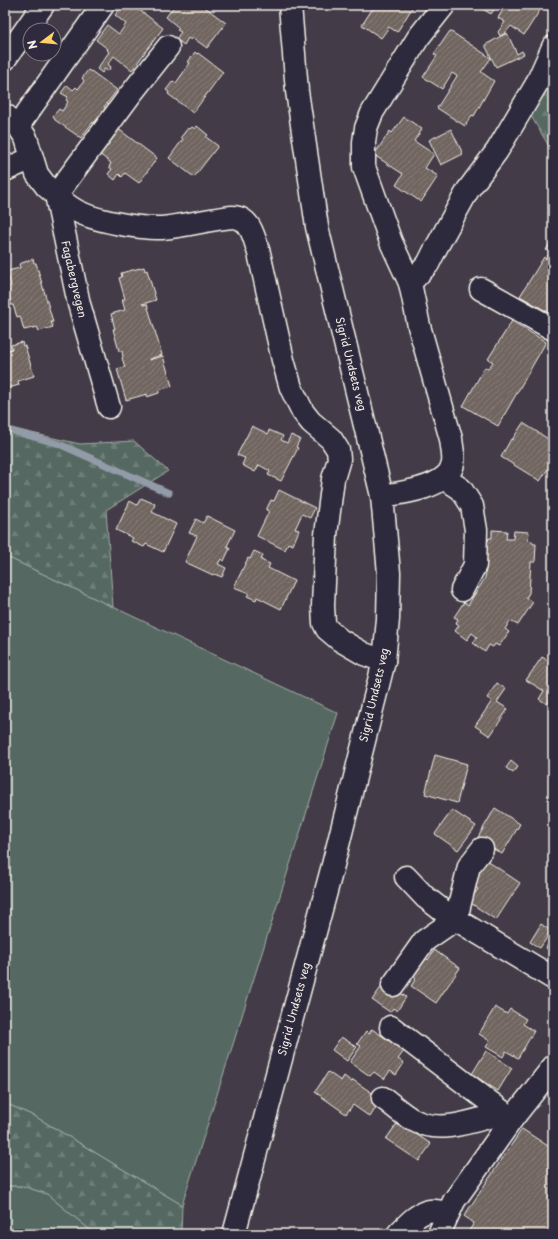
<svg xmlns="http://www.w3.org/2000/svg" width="558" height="1239" viewBox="0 0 558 1239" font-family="'Playpen Sans',sans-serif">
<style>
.grass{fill:#556962;stroke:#a4ada5}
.forest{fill:url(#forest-firs);stroke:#a4ada5}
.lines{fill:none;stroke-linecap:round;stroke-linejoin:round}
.stream{stroke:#929ba7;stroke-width:7}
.building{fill:url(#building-hatch);stroke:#f4f1e8}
.minor-casing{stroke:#f4f1e8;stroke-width:25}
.minor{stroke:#2f2a3d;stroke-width:22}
.labels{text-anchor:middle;stroke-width:4;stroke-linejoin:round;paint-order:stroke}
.street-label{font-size:11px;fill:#f4f1e8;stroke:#2f2a3d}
</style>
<defs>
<pattern id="forest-firs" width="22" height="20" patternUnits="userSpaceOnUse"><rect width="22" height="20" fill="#556962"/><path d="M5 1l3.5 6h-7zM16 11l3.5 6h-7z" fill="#6e7f78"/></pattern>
<pattern id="building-hatch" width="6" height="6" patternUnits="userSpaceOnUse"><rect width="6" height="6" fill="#716560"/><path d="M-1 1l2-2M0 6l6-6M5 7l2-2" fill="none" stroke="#867c77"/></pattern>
</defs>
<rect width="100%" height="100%" fill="#433c48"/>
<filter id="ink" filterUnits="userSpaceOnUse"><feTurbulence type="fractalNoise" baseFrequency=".025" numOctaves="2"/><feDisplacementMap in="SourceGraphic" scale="8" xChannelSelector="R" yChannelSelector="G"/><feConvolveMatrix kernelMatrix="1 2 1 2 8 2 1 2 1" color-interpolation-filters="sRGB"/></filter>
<g filter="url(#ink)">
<!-- grass -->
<g class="grass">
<path d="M5 556 338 713 182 1205 36 1117 5 1103Z"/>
<path d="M5 1186H23L47 1194 95 1234H5Z"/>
</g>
<!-- forest -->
<g class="forest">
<path d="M553 78V153L531 116Z"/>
<path d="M5 427 80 444 134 441 168 471 106 510 113 607 5 556Z"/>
<path d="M5 1103 36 1117 182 1205 181 1234H95L47 1194 23 1186H5Z"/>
</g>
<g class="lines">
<!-- stream -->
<path class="stream" d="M5 429 59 444 169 493"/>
</g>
<!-- building -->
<g class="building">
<path d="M123 5H133L163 28 132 70 114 56 108 64 111 67 108 71 104 69 102 73 97 69 109 52 107 50 108 49 96 40 107 25 119 34 126 24 115 15Z"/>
<path d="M175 5H202L226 23 207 48 193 38 191 40 188 38 184 45 176 39 181 32 177 30 179 28 166 17Z"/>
<path d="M375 5H414L397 32 389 27 381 38 362 25Z"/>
<path d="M476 5H497L491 14Z"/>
<path d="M504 5H533L540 10 524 35 511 26 505 33 500 36 498 32 505 22 498 18 505 6Z"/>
<path d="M450 31 491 58 481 72 494 81 474 116 472 115 465 126 437 108 457 76 452 73 442 89 423 77 437 56 434 54Z"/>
<path d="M507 33 517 54 522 51 524 54 496 67 485 45Z"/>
<path d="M195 52 197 54 198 53 223 72 193 113 168 94 169 92 166 90 173 81 176 83 190 63 188 62Z"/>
<path d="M88 70 91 72V71L117 90 104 107 107 109 96 124 93 122 81 138 55 120 53 116 59 109 62 111 68 102 66 100 68 97 61 93 67 85 73 90 76 87 78 89 84 81 82 78Z"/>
<path d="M404 117 422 129 414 141 434 154 425 168 438 176 421 202 396 185 403 174 374 155 390 131 392 133Z"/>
<path d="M197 126 208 135 206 137 218 146 194 177 169 158 183 139 181 137 188 128 190 129 192 127 195 129Z"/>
<path d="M117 128 157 158 139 183 125 173 122 177 119 174 115 180 108 174 112 169 109 167 111 163 98 153Z"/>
<path d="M451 129 463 154 441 165 429 140Z"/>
<path d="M553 238V315L520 296 544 257 546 259 550 252 546 250Z"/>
<path d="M33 259 34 263H36L53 322H51L53 327 39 331 37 327 24 330 20 316 17 317 13 305H11L8 287 11 286 7 271 20 268 19 264Z"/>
<path d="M144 267 145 271 147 270 156 300 142 304 143 305 147 304 162 355 149 359V360L163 356 172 386 159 390V393L147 397V394L126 400 117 369 125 367 122 358 123 357 122 351H119L113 329H115L111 314 125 310 122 300 125 299 119 278 122 277 121 273Z"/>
<path d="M512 321 546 342 498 426 463 406 485 367 488 369 493 362 488 359Z"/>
<path d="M22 342 23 346H25L34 376 18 381 19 385 5 389V347L7 346 8 350 12 349 11 345Z"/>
<path d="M523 423 553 442V461L540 481 501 457 511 439 512 440Z"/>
<path d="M252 426 268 434 269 430 283 436 281 440 287 443 291 435 300 439 296 447 298 448 281 481 268 475 270 471 259 465 255 472 242 465 245 458 237 455Z"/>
<path d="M279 490 315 508 310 518 302 514 295 529 299 530 293 545 288 543 285 550 257 536 269 511 266 510 271 500 274 501Z"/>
<path d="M141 498 155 504 152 512 176 524 163 552 146 544 144 547 131 541 133 538 116 530 130 501 137 505Z"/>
<path d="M207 516 235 530 227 546 230 548 224 561 221 559 218 564 226 568 222 577 214 574 213 575 185 562 197 536 189 533 196 519 203 523Z"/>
<path d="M492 530 507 531 506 539H513L514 531 529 532 528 540 532 541 533 544H536L535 562H531L529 593 526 598 533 602 518 625 510 621 505 629 509 632 499 646 495 644 493 647 489 645 485 652 473 643 477 637 472 633 467 640 455 631 459 625 456 623 458 619 454 617 464 602 468 605 485 578 487 559H482L484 541H488L489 538H492Z"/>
<path d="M254 551 263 555 261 560 270 564 268 568 294 581 281 609 257 597 256 600 247 596 249 593 234 587 248 558 250 559Z"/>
<path d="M542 657 553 664V698L552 697 547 704 539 699 544 691 526 680Z"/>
<path d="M497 683 506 689 497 702 508 709 490 736 475 726 492 701 487 698Z"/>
<path d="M435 755 467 764 457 803 425 794Z"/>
<path d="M511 761 518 767 513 773 506 768Z"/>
<path d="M495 808 520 824 502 854 477 839Z"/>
<path d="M452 810 476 826 458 850 435 834Z"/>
<path d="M486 860 520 883 496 920 469 902 478 889 471 884Z"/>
<path d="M541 924 551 931 540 948 530 942Z"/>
<path d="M553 936V952L546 948Z"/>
<path d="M434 950 460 968 436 1003 411 986 416 978 411 974 423 956 428 960Z"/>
<path d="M385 982 406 997 397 1011 393 1008 390 1012 372 1000Z"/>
<path d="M495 1007 507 1014 510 1009 526 1019 523 1024 534 1031 518 1058 506 1051 503 1057 486 1047 490 1041 479 1034Z"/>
<path d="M372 1029 404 1051 398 1059 404 1063 396 1075 390 1071 384 1079 374 1072 370 1076 350 1062 361 1046 357 1044 366 1031 369 1034Z"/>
<path d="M341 1037 357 1047 347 1061 332 1050Z"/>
<path d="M486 1051 512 1068 498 1091 472 1074Z"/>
<path d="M328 1072 341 1081 344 1076 352 1082 353 1080 378 1097 377 1106 370 1117 353 1105 346 1114 315 1092Z"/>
<path d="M398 1122 431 1144 419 1161 386 1139Z"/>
<path d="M522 1129 551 1148 553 1145V1226L548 1234H467L474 1223 464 1216Z"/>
</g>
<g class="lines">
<!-- minor casing -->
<g class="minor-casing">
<g id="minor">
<path d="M444 5 418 38 372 113 366 128 364 142V167L391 242 410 283 428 264 436 248 468 190 497 151 536 85 553 47"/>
<path d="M168 47 130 95 56 195C62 201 68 206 75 210 94 221 141 229 162 228 186 226 209 219 232 217 251 217 254 238 259 253L283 360 291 388 303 412 311 422 331 439 338 450 339 459 333 479 326 535 323 606 324 623 327 629 340 640 364 654 384 661"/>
<path d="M5 59 43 5"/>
<path d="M5 115 18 126 26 138 37 174 46 186 56 195 79 304 109 407"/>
<path d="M18 126 103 5"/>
<path d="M5 170 32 158"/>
<path d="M481 289 553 329"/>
<path d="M444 478 461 489 472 506 476 530 475 565 462 590"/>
<path d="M382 496C402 493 444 488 452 467 455 460 452 448 451 439L419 326 410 283"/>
<path d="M406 877 425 897 447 914 553 978"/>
<path d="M393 985 424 941 456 919 469 866 482 849"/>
<path d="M391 1027 512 1119"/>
<path d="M383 1098C393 1105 403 1115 413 1120 441 1135 475 1120 503 1113"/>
<path d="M234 1234 332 869 384 661 388 619 389 573 382 496 317 227 297 91 290 5"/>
<path d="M398 1234C406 1226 417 1213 429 1211 435 1210 442 1212 448 1213"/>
<path d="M439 1234 454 1201 512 1119 553 1067"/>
</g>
</g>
<!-- minor -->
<use href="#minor" class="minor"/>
</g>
</g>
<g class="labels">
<!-- street labels -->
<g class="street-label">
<text transform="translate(74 279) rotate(77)" y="4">Fagabergvegen</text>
<text transform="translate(351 364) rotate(76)" y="4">Sigrid Undsets veg</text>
<text transform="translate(374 695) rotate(-77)" y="4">Sigrid Undsets veg</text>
<text transform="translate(294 1009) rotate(-75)" y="4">Sigrid Undsets veg</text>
</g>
</g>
<!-- margin -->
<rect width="558" height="1239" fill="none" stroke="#2f2a3d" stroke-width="20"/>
<rect x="10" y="10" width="538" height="1219" fill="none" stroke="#f4f1e8" stroke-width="1.5" filter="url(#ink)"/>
<!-- north arrow -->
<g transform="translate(42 42) rotate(254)"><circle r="19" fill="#2f2a3d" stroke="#7e7a81"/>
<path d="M0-3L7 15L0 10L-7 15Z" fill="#ffd166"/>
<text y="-6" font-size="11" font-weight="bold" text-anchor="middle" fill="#f4f1e8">N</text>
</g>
</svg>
